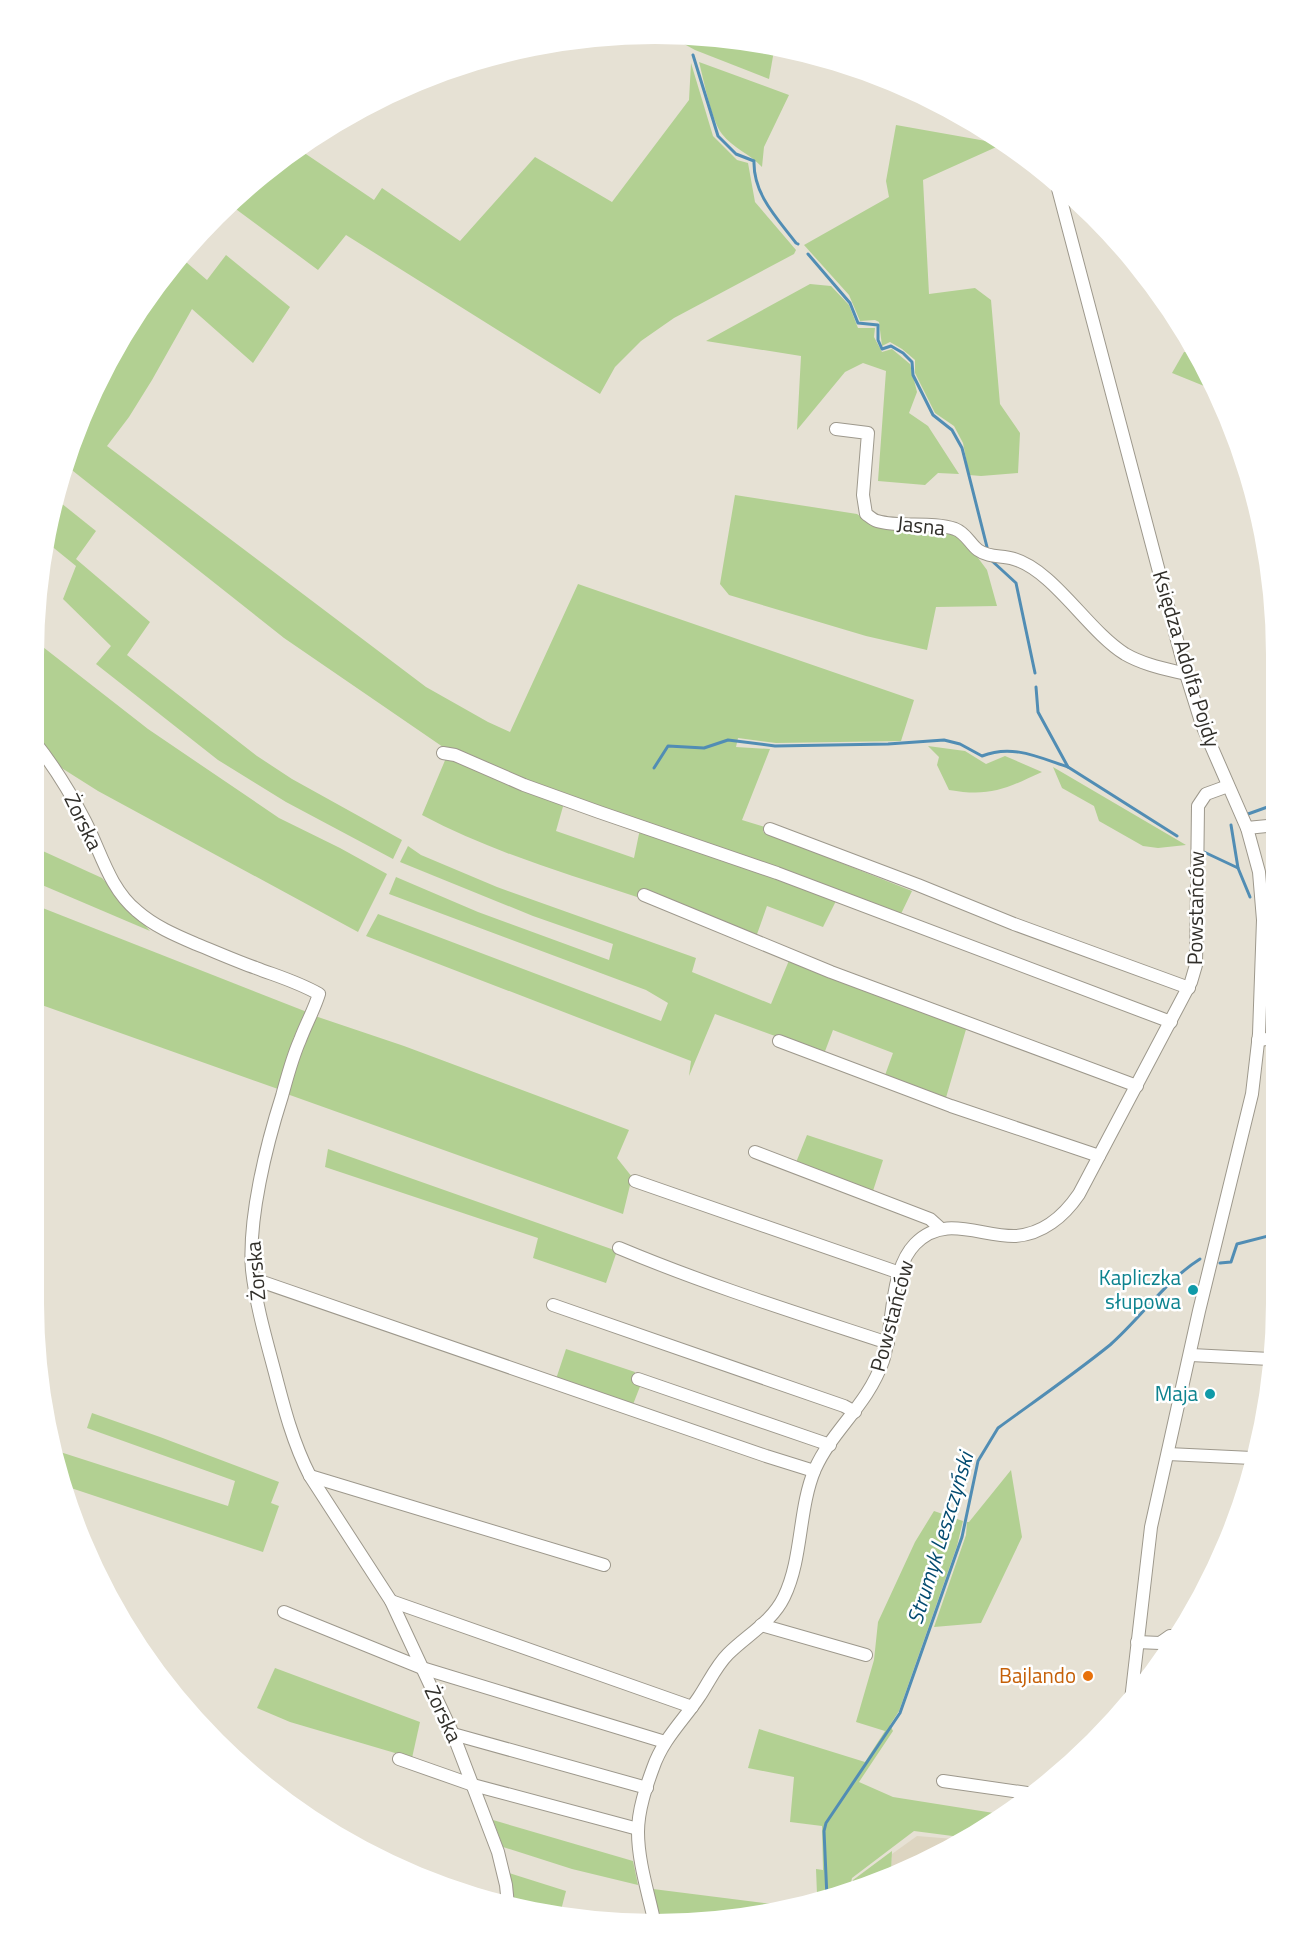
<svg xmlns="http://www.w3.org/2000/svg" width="1309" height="1957" viewBox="0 0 1309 1957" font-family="'Titillium Web',sans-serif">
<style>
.built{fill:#ddd5c1}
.green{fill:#b2d092}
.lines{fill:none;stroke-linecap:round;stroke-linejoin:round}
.stream{stroke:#518db4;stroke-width:3}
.minor-casing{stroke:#9d988c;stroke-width:14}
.minor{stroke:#fff;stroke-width:12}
.culture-dot{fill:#0f9aa8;stroke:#fff;stroke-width:2}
.food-dot{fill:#e8710a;stroke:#fff;stroke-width:2}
.labels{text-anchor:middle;stroke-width:5;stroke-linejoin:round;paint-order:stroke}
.street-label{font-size:21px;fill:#312f2a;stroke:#fff}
.culture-label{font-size:21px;fill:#0d838f;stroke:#fff;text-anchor:end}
.food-label{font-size:21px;fill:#c56008;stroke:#fff;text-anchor:end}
.water-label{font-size:22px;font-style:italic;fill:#034b70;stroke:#fff}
</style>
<rect width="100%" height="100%" fill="#e6e1d4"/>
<!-- built -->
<path class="built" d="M917 1836 966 1840 891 1874 892 1854Z"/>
<!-- green -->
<g class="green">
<path d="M666 34 775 45 769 79 695 50Z"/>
<path d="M699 62 789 95 764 147 762 167C750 154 733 148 722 134 711 119 704 81 699 62Z"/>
<path d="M691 63 713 136 737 160 748 163 755 202 796 250 794 254 674 318 641 341 615 367 600 394 346 235 318 270 229 204 297 148 374 200 382 188 460 241 535 157 612 202 689 100Z"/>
<path d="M896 125 1003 144 923 180 929 294 975 288 991 300 1000 404 1020 433 1018 473 981 476 969 475 963 443 954 426 935 413 915 373V360L902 349 890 342 882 346 879 322 875 320 860 321 849 295 804 245 889 197 886 181Z"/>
<path d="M226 255 290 307 253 363 192 309 152 380 129 417 107 446 426 687 488 722 510 732 578 584 914 700 901 741 776 743 738 738 736 747 770 749 742 820 765 827 763 832 912 891 900 916 564 796 443 747 284 638 68 467 97 379 161 276 179 256 207 280Z"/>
<path d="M810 284 831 286 849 305 858 328H875L874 337 882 352 892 349 910 364 917 392 909 413 928 426 959 474 938 473 925 485 878 481 886 371 863 363 845 372 797 430 801 356 706 341Z"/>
<path d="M1184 352H1194L1214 390 1172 373Z"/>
<path d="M735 495 857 514 872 524 953 531 964 539 987 570 997 606 936 607 927 650 866 636 729 595 720 584Z"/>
<path d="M56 499 96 531 76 559 150 622 127 655 257 756 292 779 402 840 393 859 286 802 218 760 96 664 111 646 63 599 76 566 44 540Z"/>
<path d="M34 640 148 729 279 818 340 848 387 874 358 932 98 791 60 767 34 732Z"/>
<path d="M928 746 965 751 986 764 1005 756 1042 772C1005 789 990 797 949 790L937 765 939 757Z"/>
<path d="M446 758H452L564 803 556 831 634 858 640 829 837 899 823 927 767 906 756 937 644 890 637 897C563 873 490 851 422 815Z"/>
<path d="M1053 767 1186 845 1158 848 1143 846 1099 821 1094 806 1062 788Z"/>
<path d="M408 846 421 855 497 887 696 958 692 972 771 1004 790 958 967 1026 945 1101 884 1078 893 1053 833 1030 824 1054 715 1014 689 1076 691 1061 366 936 378 914 661 1021 668 1003 646 990 389 894 396 877 478 912 609 960 613 944 533 916 400 862Z"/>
<path d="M34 847 102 878 150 931 35 882Z"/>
<path d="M35 905 307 1012 278 1089 36 1003Z"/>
<path d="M315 1016 404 1046 629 1130 617 1158 632 1177 623 1214 287 1094 298 1057Z"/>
<path d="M807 1135 883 1160 872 1194 795 1165Z"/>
<path d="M328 1149 617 1251 606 1283 533 1258 538 1238 325 1167Z"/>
<path d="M566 1349 635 1372 632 1381 641 1384 632 1407 555 1382Z"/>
<path d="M92 1413 160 1437 279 1482 271 1503 279 1506 263 1552 62 1485 54 1450 228 1506 235 1481 87 1428Z"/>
<path d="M1011 1470 1022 1537 981 1623 934 1627 966 1535 967 1522H969Z"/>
<path d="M934 1511 963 1521 957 1546 899 1711 890 1725 893 1731 859 1782 893 1797 1000 1814 968 1838 914 1831 852 1878 849 1892 810 1903 817 1894 816 1869 823 1870 822 1826 790 1822 794 1777 748 1768 759 1729 865 1762 885 1731 856 1722 874 1660 878 1622 915 1542Z"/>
<path d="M275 1668 420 1722 412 1758 290 1722 257 1708Z"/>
<path d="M493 1820 633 1861 638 1885 572 1869 503 1847Z"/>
<path d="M892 1851 891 1874 851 1892 853 1880Z"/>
<path d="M509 1873 566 1891 560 1914 514 1906Z"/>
<path d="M653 1889 795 1907 776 1912 658 1920Z"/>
</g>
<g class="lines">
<!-- stream -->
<g class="stream">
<path d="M693 55 718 136 736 154 754 161C753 194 777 218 796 243L798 244"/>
<path d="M808 254 850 303 858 323 878 325V340L882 349 891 346 903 353 912 362 913 375 933 415 952 430 962 448 987 547"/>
<path d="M991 560 1016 583 1035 673"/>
<path d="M1036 687 1038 712 1068 767 1177 836"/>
<path d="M654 768 668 746 704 748 728 740 775 746 888 744 944 740 960 744 982 756C1012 744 1038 757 1068 767"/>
<path d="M1248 814 1276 804"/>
<path d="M1231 825 1238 868"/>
<path d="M1204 852 1238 868 1250 897"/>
<path d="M1270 948 1276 960"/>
<path d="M1220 1263 1231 1262 1237 1244 1276 1234"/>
<path d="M827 1898 824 1831 826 1823 900 1713 962 1537 978 1461 998 1428C1035 1401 1074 1374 1110 1345 1141 1318 1165 1281 1200 1259"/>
</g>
<!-- minor casing -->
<g class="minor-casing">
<g id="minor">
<path d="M1057 185 1186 674 1202 725 1247 828 1259 872 1263 920 1259 1034 1252 1094 1199 1311 1151 1527 1131 1700"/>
<path d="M836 429 868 433 863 495 866 514C869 516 873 520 877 521 900 528 931 521 955 529 966 533 970 544 978 550 989 558 1002 555 1014 559 1054 571 1088 631 1125 654 1144 665 1166 669 1186 674"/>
<path d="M34 741C54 766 70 792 85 821 101 852 109 888 137 911 154 926 175 935 196 944 216 952 236 961 256 968 277 976 298 982 319 994 314 1010 306 1024 300 1040 292 1058 287 1078 282 1096 266 1146 248 1219 252 1270 256 1305 266 1339 275 1373 284 1408 293 1443 310 1476L391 1601 453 1734 498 1852 506 1885 508 1905"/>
<path d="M443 753 455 755 524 785 599 812 777 873 1171 1022"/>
<path d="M1247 828 1276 825"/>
<path d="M770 829 918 885 1014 924 1189 988"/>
<path d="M644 895 831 972 1137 1086"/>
<path d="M1258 1040 1276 1038"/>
<path d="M779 1041 951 1106 1099 1156"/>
<path d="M755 1152 930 1219 940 1228"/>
<path d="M635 1181 900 1273"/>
<path d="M619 1248C707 1285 797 1313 888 1343"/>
<path d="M254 1279 766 1456 814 1471"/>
<path d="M553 1305 844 1406 855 1412"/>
<path d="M1191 1355 1270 1359"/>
<path d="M638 1379 830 1445"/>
<path d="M1168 1454 1252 1458"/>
<path d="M310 1476 604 1565"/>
<path d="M391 1601 692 1707"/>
<path d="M284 1612 422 1668 665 1742"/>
<path d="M761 1625 866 1655"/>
<path d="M1137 1642 1160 1643 1170 1636H1176"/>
<path d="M453 1734 647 1788"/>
<path d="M399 1759 473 1785 638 1829"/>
<path d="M943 1781 1027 1793"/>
<path d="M654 1920C648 1892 638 1861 638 1832 638 1810 646 1787 653 1768 663 1739 683 1721 699 1697 709 1682 716 1666 728 1654 747 1635 772 1622 784 1597 803 1558 798 1509 815 1469 833 1429 867 1406 883 1361 894 1326 889 1271 915 1244 944 1214 979 1236 1014 1236 1042 1235 1064 1216 1079 1194L1191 982 1196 965 1198 806 1206 794 1228 786"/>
</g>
</g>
<!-- minor -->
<use href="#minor" class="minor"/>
</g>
<!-- markers -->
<g class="culture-dot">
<circle cx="1193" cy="1290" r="6"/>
<circle cx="1210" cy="1394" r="6"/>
</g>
<circle class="food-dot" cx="1088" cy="1676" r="6"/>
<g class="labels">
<!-- street labels -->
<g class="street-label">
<text transform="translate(921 526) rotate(6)" y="7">Jasna</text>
<text transform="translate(1186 659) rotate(73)" y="7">Księdza Adolfa Pojdy</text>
<text transform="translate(83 822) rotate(64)" y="7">Żorska</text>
<text transform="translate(1196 908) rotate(-89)" y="7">Powstańców</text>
<text transform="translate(256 1271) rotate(-95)" y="7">Żorska</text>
<text transform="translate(892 1316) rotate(-75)" y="7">Powstańców</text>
<text transform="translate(443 1714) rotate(65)" y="7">Żorska</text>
</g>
<!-- culture labels -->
<g class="culture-label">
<text x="1181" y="1285">Kapliczka<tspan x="1181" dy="24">słupowa</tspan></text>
<text x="1198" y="1401">Maja</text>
</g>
<!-- food labels -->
<g class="food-label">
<text x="1076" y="1683">Bajlando</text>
</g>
<!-- water labels -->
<g class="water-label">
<text transform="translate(940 1538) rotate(-73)" y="8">Strumyk Leszczyński</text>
</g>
</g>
<!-- crop -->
<path d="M0 0H1309V1957H0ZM655 44H655A611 611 0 0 1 1266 655V1303A611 611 0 0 1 655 1914H655A611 611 0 0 1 44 1303V655A611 611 0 0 1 655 44Z" fill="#fff" fill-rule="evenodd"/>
</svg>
